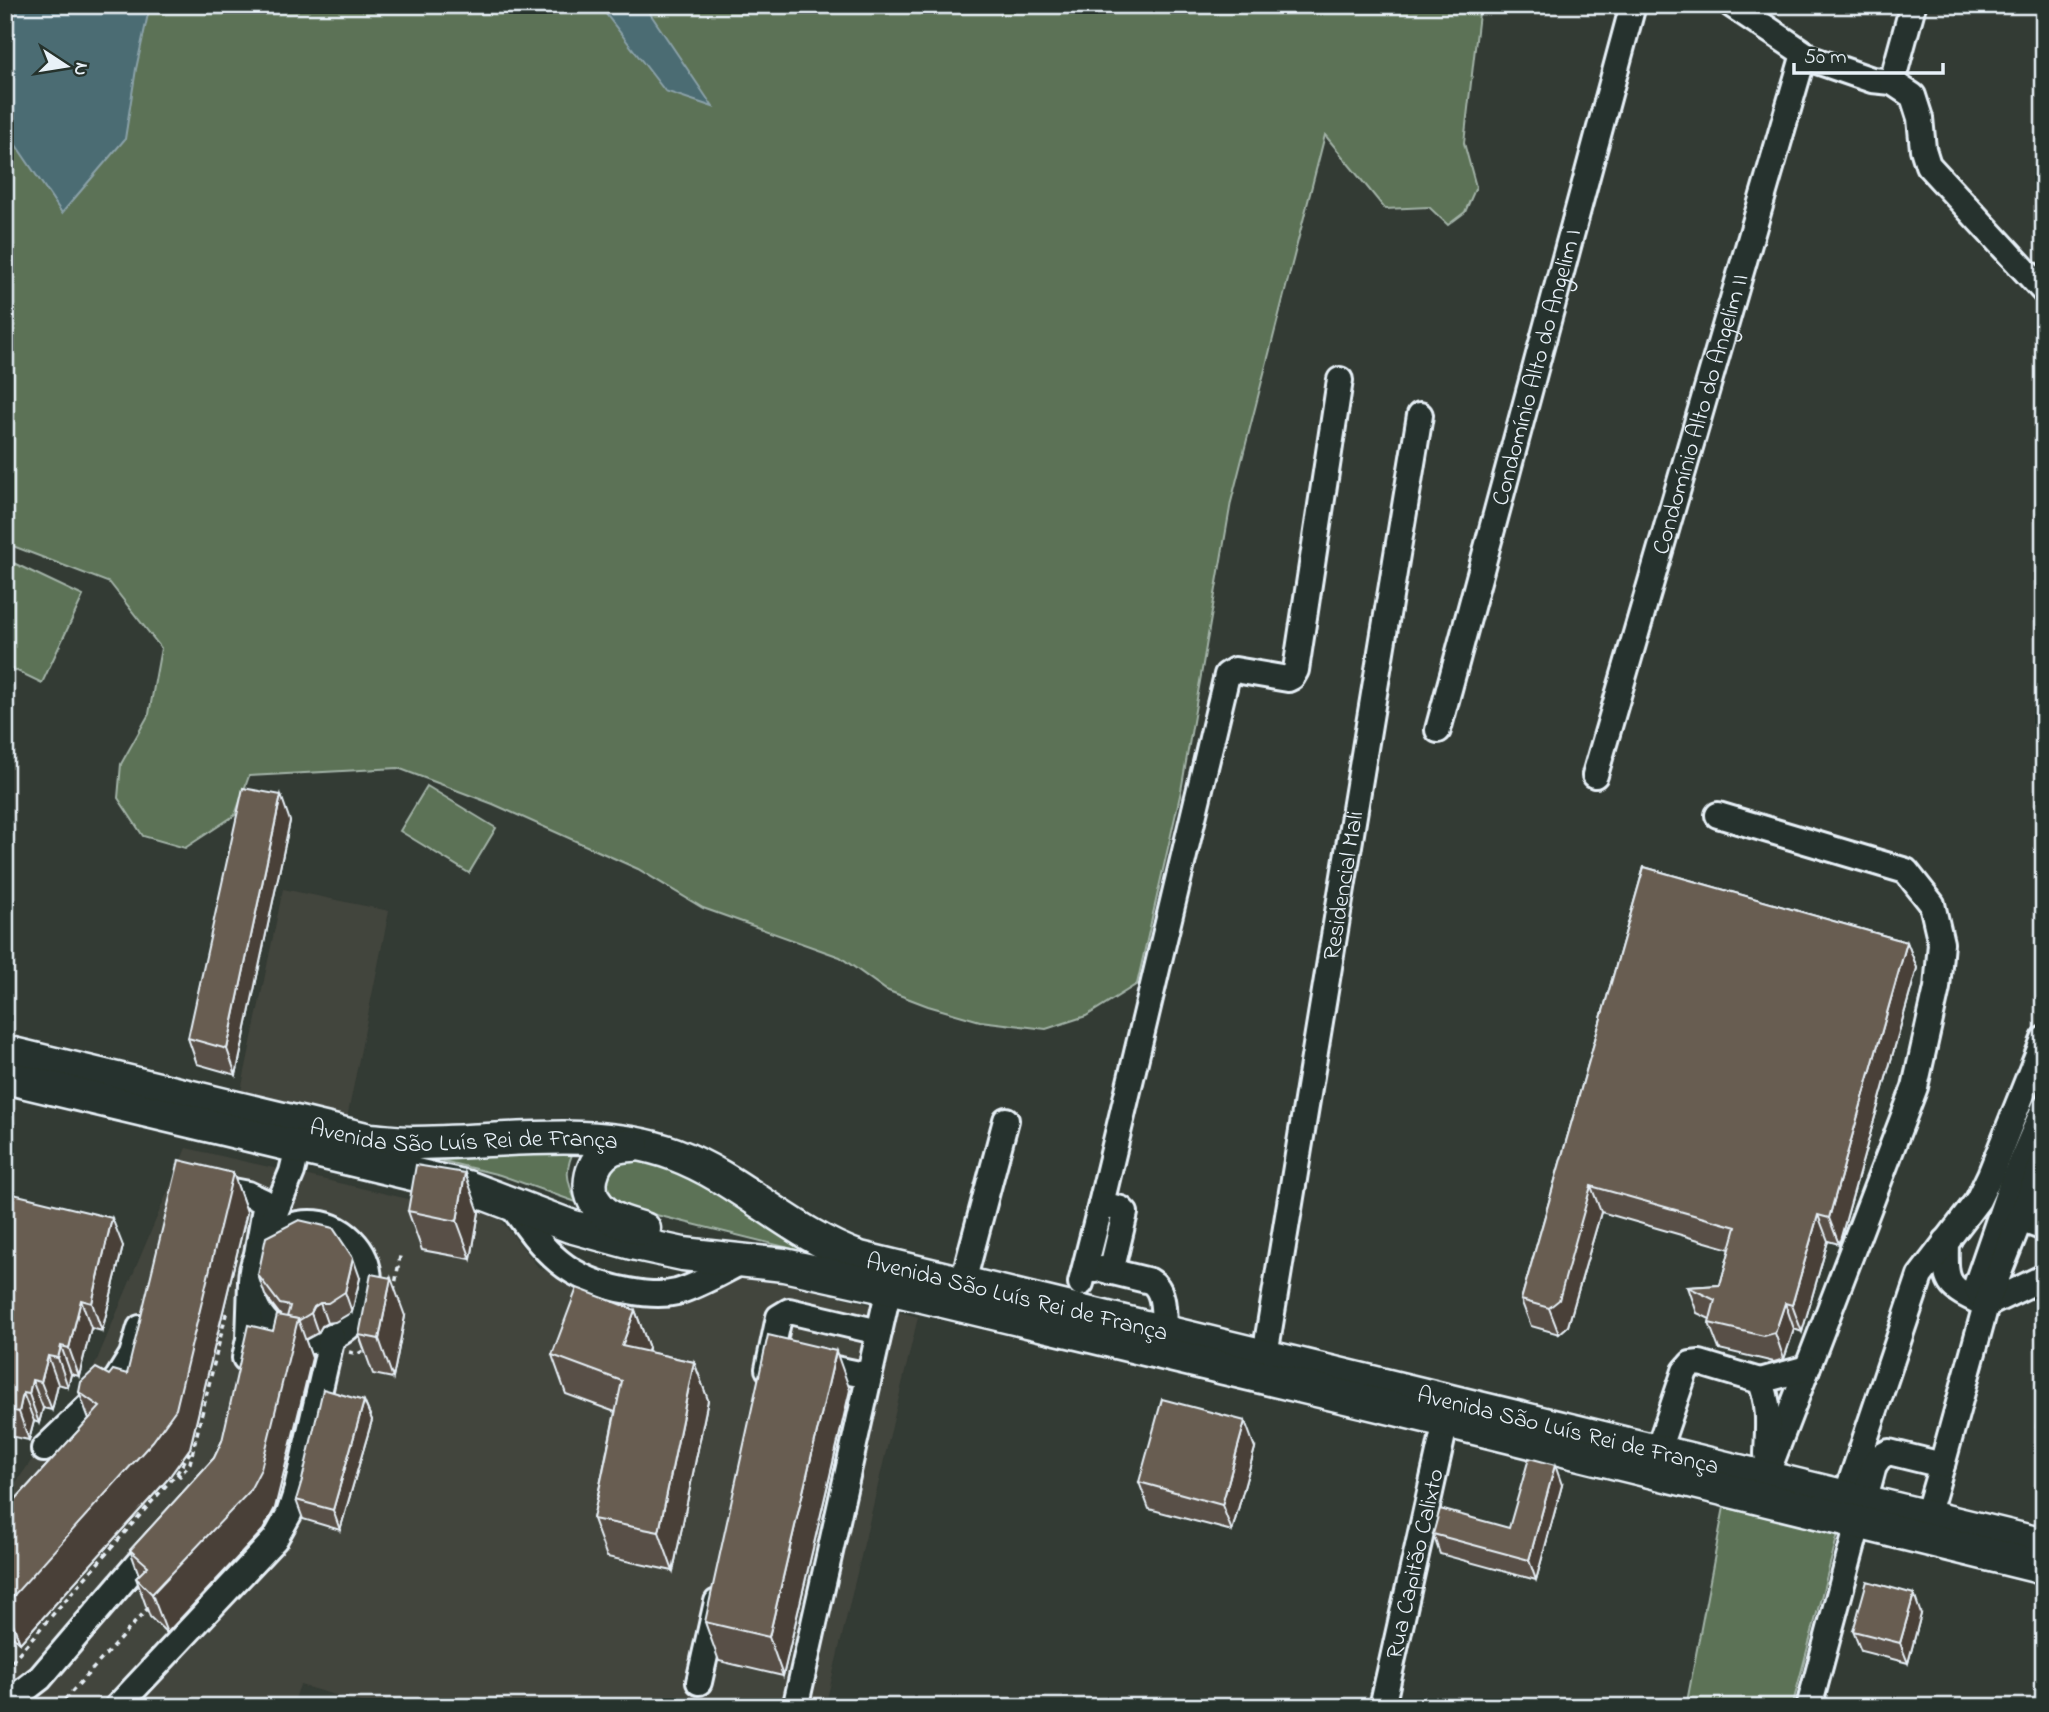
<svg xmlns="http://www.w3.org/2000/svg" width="2049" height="1712" viewBox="0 0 2049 1712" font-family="'Indie Flower',sans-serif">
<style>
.built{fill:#43453d}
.green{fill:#5c7256;stroke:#a2b2a7;stroke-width:2}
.water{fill:#4c6c73;stroke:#8aa1a8;stroke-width:2}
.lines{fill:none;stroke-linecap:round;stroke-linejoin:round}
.minor-casing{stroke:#e8f1f8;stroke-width:30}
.major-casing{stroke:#e8f1f8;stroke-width:37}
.path{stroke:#e8f1f8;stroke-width:3.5;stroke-dasharray:5 5;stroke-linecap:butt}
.minor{stroke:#26332d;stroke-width:24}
.major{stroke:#26332d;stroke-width:32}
.wall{fill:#595046;stroke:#e8f1f8;stroke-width:2}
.shaded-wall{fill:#484139;stroke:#e8f1f8;stroke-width:2}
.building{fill:#675d51;stroke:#e8f1f8;stroke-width:2}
.labels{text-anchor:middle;stroke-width:5;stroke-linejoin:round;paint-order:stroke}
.street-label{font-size:24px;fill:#e8f1f8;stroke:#26332d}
</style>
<rect width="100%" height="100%" fill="#333b34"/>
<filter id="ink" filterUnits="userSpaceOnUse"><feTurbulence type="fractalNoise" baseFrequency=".0143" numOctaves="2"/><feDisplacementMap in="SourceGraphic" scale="14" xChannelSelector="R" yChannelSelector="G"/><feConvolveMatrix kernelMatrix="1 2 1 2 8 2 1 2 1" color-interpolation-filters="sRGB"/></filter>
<g filter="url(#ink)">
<!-- built -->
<g class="built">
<path d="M283 889 389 911 347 1118 240 1096Z"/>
<path d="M186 1148 430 1204 496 1214 538 1267 589 1292 634 1308 668 1305 699 1296 741 1279 767 1278 918 1317 825 1707H377L300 1685 292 1707H5V1498L89 1379Z"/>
</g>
<!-- green -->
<g class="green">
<path d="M5 5H1480L1464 143 1476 187 1465 212 1448 225 1429 207 1385 209 1325 135 1231 502 1181 791 1137 984 1086 1016 1046 1029 980 1021 928 1006 886 990 840 957 703 908 638 869 493 804 398 768 249 776 235 815 185 848 143 836 118 798 121 764 149 714 161 648 110 583 5 543Z"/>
<path d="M5 559 83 596 42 683 5 665Z"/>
<path d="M427 786 496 828 469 873 400 831Z"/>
<path d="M576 1146C564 1169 566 1179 576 1202L500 1175 406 1152Z"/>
<path d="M624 1156 657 1163 727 1195 808 1250 801 1251 624 1207C604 1197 605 1193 605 1172Z"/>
<path d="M1724 1507 1838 1534 1792 1707H1686Z"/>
</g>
<!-- water -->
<g class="water">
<path d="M5 5H150L136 69 125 139 62 213 5 129Z"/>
<path d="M597 5H647V9L713 107 665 91 602 9Z"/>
</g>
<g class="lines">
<!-- minor casing -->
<g class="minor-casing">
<g id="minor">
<path d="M1732 5 1814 60 1872 80 1892 82 1913 96 1920 118 1923 149 1928 165 2044 291"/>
<path d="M1892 82 1913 5"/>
<path id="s1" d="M1438 730 1633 5"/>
<path id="s2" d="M1595 775 1804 54"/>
<path d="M1718 815 1906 871 1932 904 1941 943 1937 988 1915 1087 1766 1476"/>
<path d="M207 1186 248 1194 263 1201 265 1208 256 1260"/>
<path d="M509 1202C545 1252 565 1280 629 1291 645 1294 661 1296 677 1292 701 1285 723 1271 745 1260"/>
<path d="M1101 1204 1227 675 1235 670 1288 679 1292 677 1296 670 1340 380"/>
<path d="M2020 1219 2044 1228"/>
<circle cx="310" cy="1282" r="59"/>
<path d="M268 1230 292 1172 298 1147"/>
<path d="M1949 1239 1946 1241C1945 1286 1946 1286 1986 1305"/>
<path d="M1095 1270 1101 1269 1150 1281C1166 1290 1163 1315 1164 1331"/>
<path d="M963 1282 1006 1120"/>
<path d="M1081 1283 1101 1204 1121 1209 1125 1213 1111 1272"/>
<path d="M1986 1305 1976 1286 2011 1185 2044 1108"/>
<path d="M1986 1305 2044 1277"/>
<path id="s3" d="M1265 1355 1420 415"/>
<path d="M245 1358 249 1339 251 1283"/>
<path d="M811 1364 869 1376"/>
<path d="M768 1369 779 1317 789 1311 879 1332"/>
<path d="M1760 1381 1807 1368"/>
<path d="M44 1449 117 1379 132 1355 140 1328"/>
<path d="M1658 1450 1685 1371 1691 1364 1700 1363 1760 1381C1771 1404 1768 1429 1767 1454"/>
<path d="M1846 1496 1920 1276 1978 1200 1990 1175 2044 1039"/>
<path d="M1927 1516 1942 1465"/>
<path d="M699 1682 717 1602"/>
<path d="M5 1700 14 1698 40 1678 158 1540"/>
<path d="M796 1704 889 1288"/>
<path d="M117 1707 275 1539 289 1514 295 1496 332 1337"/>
<path id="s4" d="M1382 1707 1446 1421"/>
<path d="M1809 1707 1874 1465 1880 1457 1889 1452 1942 1465 1986 1305 2044 1159"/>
</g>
</g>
<!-- major casing -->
<g class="major-casing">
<g id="major">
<path id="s5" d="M5 1052 370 1140C385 1141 399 1143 413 1143 495 1143 596 1125 674 1154 741 1179 791 1234 860 1258L2044 1545"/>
<path d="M5 1077 467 1187 570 1226 632 1243 683 1254 784 1265 889 1288 1446 1421 2044 1568"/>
<path d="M633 1145C625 1145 618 1146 611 1149 591 1160 583 1190 599 1207 610 1220 627 1224 644 1229"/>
</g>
</g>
<!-- path -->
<g class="path">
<path d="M394 1291 400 1256 402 1257"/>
<path d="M349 1352 358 1354 368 1348"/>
<path d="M182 1460 184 1462 190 1452"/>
<path d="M177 1473 180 1476 190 1463 227 1310"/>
<path d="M5 1669 177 1473 184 1462"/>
<path d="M58 1707 150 1606"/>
</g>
<!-- minor -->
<use href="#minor" class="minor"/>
<!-- major -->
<use href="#major" class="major"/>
</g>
<!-- wall -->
<g class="wall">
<path d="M290 821 236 1075 197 1064 188 1038Z"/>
<path d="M1644 867 1907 942 1917 968 1839 1244 1828 1241 1802 1332 1794 1329 1784 1359 1774 1362 1719 1349 1709 1323 1710 1319 1697 1313 1688 1287 1720 1285 1730 1249 1601 1212 1568 1326 1559 1334 1531 1326 1521 1300Z"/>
<path d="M233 1173 247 1212 190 1448 167 1480 20 1643 5 1629V1511L89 1419 79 1392 109 1375 127 1374Z"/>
<path d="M5 1192 123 1246 102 1331 91 1328 79 1376 71 1374 68 1387 58 1384 52 1410 43 1408 39 1423 34 1421 29 1440 5 1435Z"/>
<path d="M408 1211 479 1212 471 1259 422 1250Z"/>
<path d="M258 1275 360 1278 352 1312 335 1322 327 1323 322 1326 318 1333 305 1340 312 1358 275 1508 263 1530 167 1633 150 1617 136 1578 139 1575 130 1550 214 1458 273 1331 281 1316 265 1295Z"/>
<path d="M635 1310 649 1348 648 1352 694 1362 708 1400 673 1571 607 1557 593 1519 615 1412 566 1394 552 1355Z"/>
<path d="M405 1316 393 1378 373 1374 359 1335Z"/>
<path d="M850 1390 783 1676 719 1661 705 1622Z"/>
<path d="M2044 1396V1449L2036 1427Z"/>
<path d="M364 1401 372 1420 340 1530 303 1519 296 1500Z"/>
<path d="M1255 1448 1232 1531 1149 1509 1139 1482Z"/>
<path d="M1562 1485 1536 1580 1440 1554 1433 1534 1509 1528Z"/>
<path d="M1921 1614 1908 1663 1861 1651 1853 1631Z"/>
</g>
<!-- shaded-wall -->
<g class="shaded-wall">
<path d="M281 795 290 821 236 1075 227 1049Z"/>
<path d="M1907 942 1917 968 1839 1244 1829 1218Z"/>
<path d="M233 1173 247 1212 190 1448 167 1480 20 1643 6 1604Z"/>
<path d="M465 1173 479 1212 471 1259 457 1221Z"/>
<path d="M1591 1186 1601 1212 1568 1326 1559 1334 1549 1308Z"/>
<path d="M1818 1215 1828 1241 1802 1332 1792 1305Z"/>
<path d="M112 1218 123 1246 102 1331 92 1303Z"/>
<path d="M353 1258 360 1278 352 1312 345 1292Z"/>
<path d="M391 1278 405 1316 393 1378 379 1339Z"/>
<path d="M81 1300 91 1328 79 1376 69 1348Z"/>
<path d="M320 1303 327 1323 322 1326 318 1333 311 1313 314 1307Z"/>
<path d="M1785 1303 1794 1329 1784 1359 1775 1333Z"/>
<path d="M635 1310 649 1348 636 1385 622 1346Z"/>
<path d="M298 1319 312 1358 275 1508 263 1530 167 1633 152 1594Z"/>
<path d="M61 1346 71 1374 68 1387 58 1358Z"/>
<path d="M836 1351 850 1390 783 1676 769 1637Z"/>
<path d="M48 1356 58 1384 52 1410 41 1382Z"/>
<path d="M694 1362 708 1400 673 1571 659 1532Z"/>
<path d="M32 1380 43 1408 39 1423 29 1394Z"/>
<path d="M23 1393 34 1421 29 1440 19 1412Z"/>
<path d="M364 1401 372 1420 340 1530 333 1510Z"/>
<path d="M1245 1421 1255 1448 1232 1531 1222 1505Z"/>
<path d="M1555 1465 1562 1485 1536 1580 1529 1560Z"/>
<path d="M1914 1594 1921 1614 1908 1663 1900 1643Z"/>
</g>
<!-- building -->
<g class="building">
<path d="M243 788 281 795 227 1049 188 1038Z"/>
<path d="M1644 867 1907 942 1829 1218 1818 1215 1792 1305 1785 1303 1775 1333 1764 1336 1709 1323 1715 1300 1688 1287 1720 1285 1736 1227 1591 1186 1559 1300 1549 1308 1521 1300Z"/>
<path d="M179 1160 233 1173 176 1409 153 1441 6 1604 5 1511 100 1407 79 1392 81 1382 96 1368 109 1375 113 1370 127 1374Z"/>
<path d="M416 1165 465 1173 457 1221 408 1211Z"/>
<path d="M5 1192 112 1218 92 1303 81 1300 69 1348 61 1346 58 1358 48 1356 41 1382 32 1380 29 1394 23 1393 19 1412 5 1409Z"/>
<path d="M299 1220 333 1228 353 1258 345 1292 328 1303H320L314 1307 311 1313 298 1321V1319L287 1317 290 1306 280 1304 258 1275 266 1237Z"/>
<path d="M371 1274 391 1278 379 1339 359 1335Z"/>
<path d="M577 1288 635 1310 622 1346 694 1362 659 1532 593 1519 622 1381 552 1355Z"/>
<path d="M277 1315 298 1319 261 1469 249 1492 152 1594 136 1578 148 1566 130 1550 214 1458 222 1441 248 1325 273 1331Z"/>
<path d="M768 1335 836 1351 769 1637 705 1622Z"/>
<path d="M323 1389 364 1401 333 1510 296 1500 302 1480Z"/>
<path d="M2044 1396V1429L2036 1427Z"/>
<path d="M1162 1399 1245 1421 1222 1505 1139 1482Z"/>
<path d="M1529 1458 1555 1465 1529 1560 1433 1534 1440 1509 1509 1528Z"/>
<path d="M1867 1581 1914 1594 1900 1643 1853 1631Z"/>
</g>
</g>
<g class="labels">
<!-- street labels -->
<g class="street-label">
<text dy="8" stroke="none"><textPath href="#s1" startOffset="376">Condomínio Alto do Angelim I</textPath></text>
<text dy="8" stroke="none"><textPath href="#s2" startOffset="376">Condomínio Alto do Angelim II</textPath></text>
<text dy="8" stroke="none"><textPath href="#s3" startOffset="476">Residencial Mali</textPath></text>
<text dy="8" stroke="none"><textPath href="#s5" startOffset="469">Avenida São Luís Rei de França</textPath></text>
<text dy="8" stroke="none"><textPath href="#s5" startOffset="1057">Avenida São Luís Rei de França</textPath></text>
<text dy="8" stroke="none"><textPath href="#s5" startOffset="1624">Avenida São Luís Rei de França</textPath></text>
<text dy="8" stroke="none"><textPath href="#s4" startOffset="147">Rua Capitão Calixto</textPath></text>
</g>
</g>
<!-- margin -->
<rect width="2049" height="1712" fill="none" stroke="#26332d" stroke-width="28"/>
<rect x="14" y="14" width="2021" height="1684" fill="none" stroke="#e8f1f8" stroke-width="2.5" filter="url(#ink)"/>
<!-- north arrow -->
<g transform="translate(66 66) rotate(102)" stroke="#26332d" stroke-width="5" paint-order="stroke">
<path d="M0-5L12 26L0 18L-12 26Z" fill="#e8f1f8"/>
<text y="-10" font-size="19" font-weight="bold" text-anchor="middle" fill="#e8f1f8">N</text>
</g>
<!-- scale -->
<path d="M1794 63v10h149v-10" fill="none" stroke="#e8f1f8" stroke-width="3.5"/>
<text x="1804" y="63" font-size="21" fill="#e8f1f8" stroke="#26332d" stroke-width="5" paint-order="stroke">50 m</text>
</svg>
